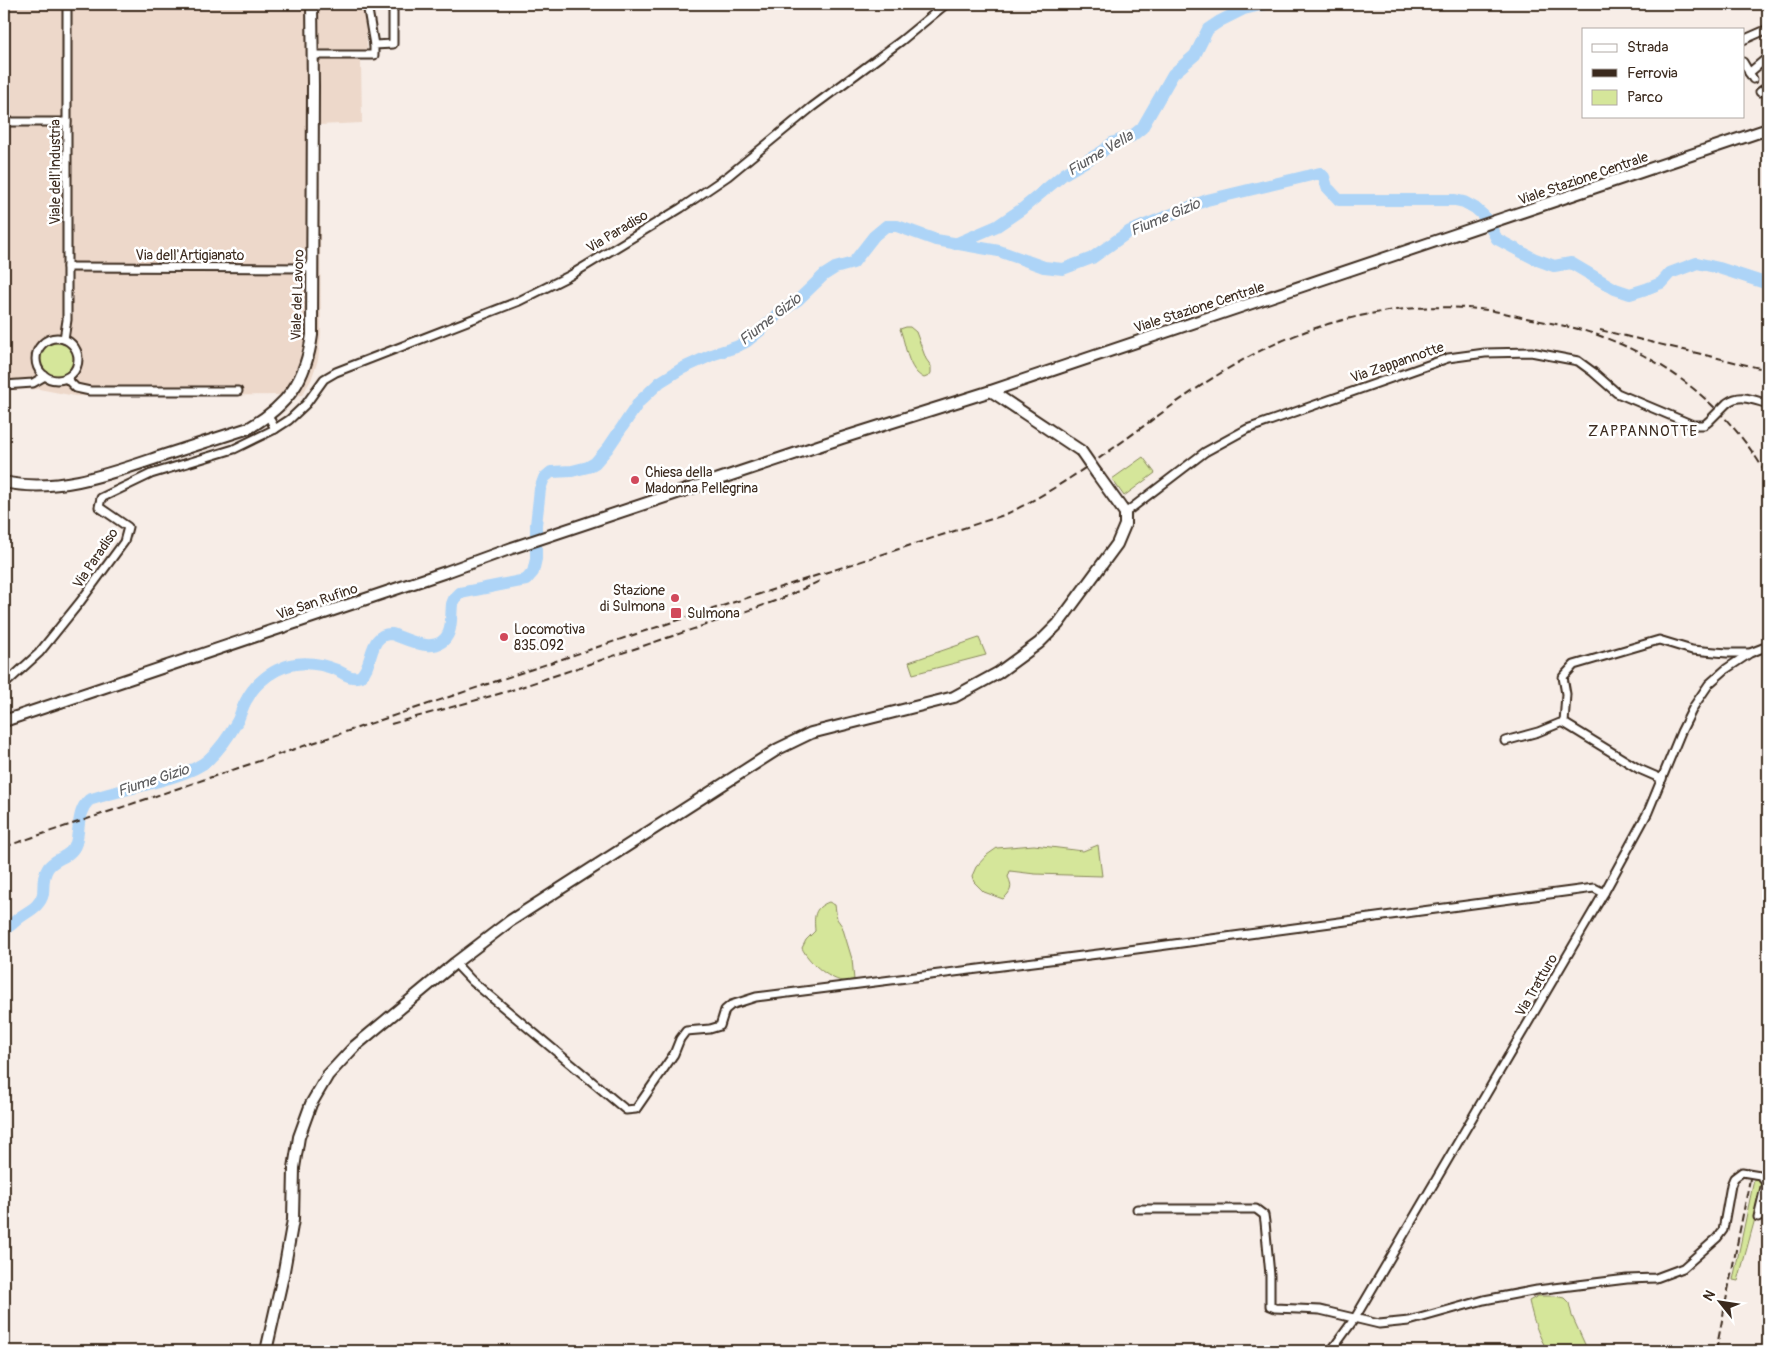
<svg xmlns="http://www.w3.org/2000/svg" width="1772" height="1355" viewBox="0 0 1772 1355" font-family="Pangolin,sans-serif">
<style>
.built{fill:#edd8ca}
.green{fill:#d5e69a;stroke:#88885c}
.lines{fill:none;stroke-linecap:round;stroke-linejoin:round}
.river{stroke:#add4f7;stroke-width:12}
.street-casing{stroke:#3b2a1e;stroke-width:11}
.secondary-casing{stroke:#3b2a1e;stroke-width:14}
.street{stroke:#fff;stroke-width:7}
.secondary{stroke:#fff;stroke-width:10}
.rail{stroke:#3b2a1e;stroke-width:2;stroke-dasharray:8 4;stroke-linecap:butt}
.street-bridge-casing{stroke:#3b2a1e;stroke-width:11;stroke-linecap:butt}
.secondary-bridge-casing{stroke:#3b2a1e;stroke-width:14;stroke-linecap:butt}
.street-bridge{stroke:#fff;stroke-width:7}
.secondary-bridge{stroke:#fff;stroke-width:10}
.poi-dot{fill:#d1495b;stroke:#fff;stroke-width:2}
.labels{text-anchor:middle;stroke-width:5;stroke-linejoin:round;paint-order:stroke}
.street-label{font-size:14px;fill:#3b2a1e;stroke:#fff}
.poi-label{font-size:14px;fill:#3b2a1e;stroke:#fff;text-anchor:start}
.water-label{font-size:15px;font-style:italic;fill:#5d5d5f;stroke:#fff}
.neighbourhood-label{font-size:15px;letter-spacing:1px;fill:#3b2a1e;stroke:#fff}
</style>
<rect width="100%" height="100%" fill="#f7ede7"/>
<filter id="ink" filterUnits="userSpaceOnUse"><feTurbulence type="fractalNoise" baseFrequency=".02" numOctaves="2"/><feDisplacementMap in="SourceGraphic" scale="10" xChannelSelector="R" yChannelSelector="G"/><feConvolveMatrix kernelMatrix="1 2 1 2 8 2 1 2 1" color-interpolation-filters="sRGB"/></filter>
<g filter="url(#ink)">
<!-- built -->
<path class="built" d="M4 4H364L368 58 361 59 362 123 319 125 321 333 318 360 311 380 302 395 75 396 39 389 4 390Z"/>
<!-- green -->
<g class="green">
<path d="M906 327H910L916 332 926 359 931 366V373L929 376 924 378C907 370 906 344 900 329Z"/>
<circle cx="57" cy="359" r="17"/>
<path d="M1143 457 1155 473 1124 496 1112 479Z"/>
<path d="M979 638 986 655 913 674 909 662Z"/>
<path d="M1034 845 1083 851 1098 845 1102 876 1035 874 1010 871 1008 877C1013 887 1011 892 1003 899L984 892 974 882 972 876 976 867 987 855 997 848Z"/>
<path d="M829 902 835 905 837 919 842 926 852 959 854 980C850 980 845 982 842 981 827 978 808 961 802 948L806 940 815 931C814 917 813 908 829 902Z"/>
<path d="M1755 1175 1765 1182 1738 1281 1733 1280Z"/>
<path d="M1538 1296H1555L1564 1298 1569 1303 1572 1316 1588 1351H1548C1538 1336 1533 1319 1529 1301Z"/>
</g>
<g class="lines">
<!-- river -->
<g class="river">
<path d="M955 244 997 226 1022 209 1064 174 1103 151 1112 143 1132 136 1142 128 1173 74 1195 55 1208 29 1220 21 1244 9 1265 4"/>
<path d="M4 929C10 927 14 922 19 918 28 911 40 907 43 894 44 885 42 877 48 868 56 857 71 858 76 843 80 828 77 811 89 800 119 789 187 779 208 760 219 750 231 733 238 720 241 713 243 705 247 699 253 687 265 676 277 670 296 660 317 662 337 670 345 674 351 680 361 676 374 664 368 633 392 634 409 640 439 657 449 632 452 623 451 612 452 604L454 599 460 593 526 580 533 572 536 559V525L540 489 544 478 551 472 572 471 588 467 595 463 608 448 639 402 660 382 681 369 714 354 736 347 746 342 761 330 778 314 799 299 824 275 835 268 853 263 874 236 886 226H897L936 240 999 251 1044 267 1063 269 1092 258 1130 231 1207 200 1320 173 1324 177 1327 187 1339 200H1455L1464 202 1475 208 1484 216 1497 239 1512 247 1535 259 1554 266 1571 263 1615 289 1630 294 1646 289 1661 283 1670 273 1697 263 1719 268 1768 284"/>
</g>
<!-- street casing -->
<g class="street-casing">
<g id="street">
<path d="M367 4 374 45"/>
<path d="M1743 40 1768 29"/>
<path d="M313 55H374V45L393 44V4"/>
<path d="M1743 62 1753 79"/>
<path d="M1749 73 1768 57"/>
<path d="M1760 92 1768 86"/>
<path d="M4 122H67"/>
<path d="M67 267 313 268"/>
<circle cx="57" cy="359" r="21"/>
<path d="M64 339 67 320V4"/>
<path d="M66 378 76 388 90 391H238"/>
<path d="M4 385 33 383 45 376"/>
<path d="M1727 403C1741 393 1753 400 1768 404"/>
<path d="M269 417 275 429"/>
<path d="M1125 513 1205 452 1247 429 1448 358 1485 353 1531 352 1578 361 1593 372 1617 393 1693 425H1704L1708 422"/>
<path d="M4 685 39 653 80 602 124 542 128 527 99 507 101 498 151 474 234 449 275 429 289 420 306 404 324 379 336 372 519 301 569 276 681 208 728 176 812 107 901 41 946 4"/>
<path d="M1564 723 1566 694 1563 677 1574 665 1659 640 1692 650 1727 653H1748"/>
<path d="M1505 741 1538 732 1560 723H1564L1639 769 1662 779"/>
<path d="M455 963 472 981 626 1110 636 1109 674 1054 680 1039 686 1031 710 1029 720 1026 725 1010 731 1005 756 997 1114 952 1594 888 1604 893"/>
<path d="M1137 1209H1256L1264 1215 1265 1222 1270 1275V1306L1275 1308 1320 1310 1379 1324 1409 1321 1484 1300 1537 1290 1627 1279 1656 1278 1683 1268 1717 1238 1723 1230 1731 1185 1734 1178 1742 1172 1760 1175 1766 1183 1758 1217 1768 1211"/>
<path d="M1331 1351 1355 1318 1604 893 1648 812 1681 732 1694 706 1709 684 1726 669 1750 653 1768 646"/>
</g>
</g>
<!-- secondary casing -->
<g class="secondary-casing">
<g id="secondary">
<path d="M991 391 1081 451"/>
<path d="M4 482C59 494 114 472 165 455 193 446 221 437 249 428 288 405 306 380 312 335L313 86 312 4"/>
<path d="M4 721 446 572 512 548 842 438 991 391 1768 129"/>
<path d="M266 1351 283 1276 293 1220 294 1168 299 1137 311 1104 328 1075 355 1046 455 963 510 921 778 749 811 733 954 697 998 673 1039 643 1058 624 1117 544 1125 525V513L1097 474"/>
</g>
</g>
<!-- street -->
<use href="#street" class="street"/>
<!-- secondary -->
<use href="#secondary" class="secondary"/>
<!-- rail -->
<g class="rail">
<path d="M1600 330 1768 370"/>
<path d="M391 724 509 691 753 609 783 598 822 580"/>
<path d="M4 847 648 630 1004 515C1095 473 1167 399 1256 353 1326 317 1409 300 1487 310 1502 312 1516 316 1531 319 1555 324 1580 328 1603 337 1673 363 1732 413 1768 477"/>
<path d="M1716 1351 1750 1179"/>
</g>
<!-- street-bridge casing -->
<g class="street-bridge-casing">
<path id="street-bridge" d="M1708 422 1727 403"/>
</g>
<!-- secondary-bridge casing -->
<g class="secondary-bridge-casing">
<path id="secondary-bridge" d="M1081 451 1097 474"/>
</g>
<!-- street-bridge -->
<use href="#street-bridge" class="street-bridge"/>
<!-- secondary-bridge -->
<use href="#secondary-bridge" class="secondary-bridge"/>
</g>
</g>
<!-- markers -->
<g class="poi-dot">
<circle cx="635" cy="480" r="5"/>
<circle cx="675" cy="598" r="5"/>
<rect x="670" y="607" width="12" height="12" rx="2.5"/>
<circle cx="504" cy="637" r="5"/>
</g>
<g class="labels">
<!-- street labels -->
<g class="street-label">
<text transform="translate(55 172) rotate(-90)" y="5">Viale dell'Industria</text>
<text transform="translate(1583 178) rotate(-19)" y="5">Viale Stazione Centrale</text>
<text transform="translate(617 231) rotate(-31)" y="5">Via Paradiso</text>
<text x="190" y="260">Via dell'Artigianato</text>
<text transform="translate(297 295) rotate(-88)" y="5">Viale del Lavoro</text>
<text transform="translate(1199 307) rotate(-18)" y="5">Viale Stazione Centrale</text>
<text transform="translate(1397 362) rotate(-19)" y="5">Via Zappannotte</text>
<text transform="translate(95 558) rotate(-56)" y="5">Via Paradiso</text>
<text transform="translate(317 601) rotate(-19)" y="5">Via San Rufino</text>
<text transform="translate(1536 985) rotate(-60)" y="5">Via Tratturo</text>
</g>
<!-- poi labels -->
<g class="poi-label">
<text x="645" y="477">Chiesa della<tspan x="645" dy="16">Madonna Pellegrina</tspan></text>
<text x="665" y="595" text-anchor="end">Stazione<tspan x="665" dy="16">di Sulmona</tspan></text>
<text x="687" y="618">Sulmona</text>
<text x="514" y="634">Locomotiva<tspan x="514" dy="16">835.092</tspan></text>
</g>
<!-- water labels -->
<g class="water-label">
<text transform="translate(1100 153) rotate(-31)" y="5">Fiume Vella</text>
<text transform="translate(1165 217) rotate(-23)" y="5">Fiume Gizio</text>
<text transform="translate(770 319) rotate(-38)" y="5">Fiume Gizio</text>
<text transform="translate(153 780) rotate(-18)" y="5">Fiume Gizio</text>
</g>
<!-- neighbourhood labels -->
<g class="neighbourhood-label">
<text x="1643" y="436">ZAPPANNOTTE</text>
</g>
</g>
<!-- margin -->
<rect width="1772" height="1355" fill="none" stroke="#fff" stroke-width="20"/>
<rect x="10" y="10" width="1752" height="1335" fill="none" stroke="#3b2a1e" stroke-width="2" filter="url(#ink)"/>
<!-- legend -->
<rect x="1582" y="28" width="162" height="90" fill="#ffffff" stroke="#b1aaa5"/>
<rect x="1592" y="44" width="25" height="8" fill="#ffffff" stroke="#b1aaa5"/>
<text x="1627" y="52" font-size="15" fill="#3b2a1e">Strada</text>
<rect x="1592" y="69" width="25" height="8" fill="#3b2a1e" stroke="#b1aaa5"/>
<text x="1627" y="78" font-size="15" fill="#3b2a1e">Ferrovia</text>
<rect x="1592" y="90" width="25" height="15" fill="#d5e69a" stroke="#b1aaa5"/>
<text x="1627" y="102" font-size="15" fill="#3b2a1e">Parco</text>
<!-- north arrow -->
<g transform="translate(1720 1302) rotate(300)" stroke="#ffffff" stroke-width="4" paint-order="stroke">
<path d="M0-4L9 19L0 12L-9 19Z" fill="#3b2a1e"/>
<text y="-8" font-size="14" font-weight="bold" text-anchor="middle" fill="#3b2a1e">N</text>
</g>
</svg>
